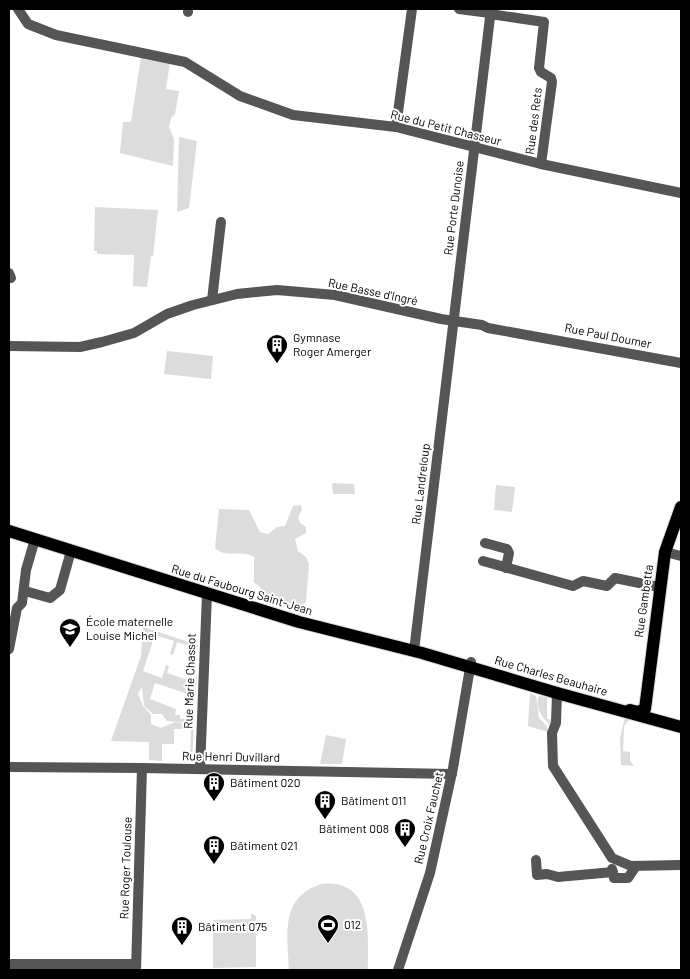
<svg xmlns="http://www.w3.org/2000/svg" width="690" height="979" viewBox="0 0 690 979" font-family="Barlow,sans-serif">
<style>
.green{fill:#dcdcdc}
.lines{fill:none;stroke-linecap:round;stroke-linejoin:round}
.major-casing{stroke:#dbdbdb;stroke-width:14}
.minor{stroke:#555;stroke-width:10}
.major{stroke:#000;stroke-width:12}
.labels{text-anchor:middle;stroke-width:4;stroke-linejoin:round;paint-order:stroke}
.street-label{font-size:12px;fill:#000;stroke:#fff}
.poi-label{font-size:12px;fill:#000;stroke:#fff;text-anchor:start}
</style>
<rect width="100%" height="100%" fill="#fff"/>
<!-- green -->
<g class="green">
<path d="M141 57 170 62 166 89 179 91 175 114 171 118 169 127 174 139 173 166 120 153 123 122H131Z"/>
<path d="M179 137 197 141 189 208 177 212Z"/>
<path d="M95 207 158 210 153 256H151L147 287 133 286 134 255 97 254V251H94Z"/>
<path d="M167 351 213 356 211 379 164 374Z"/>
<path d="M334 483 354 484 355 494H333L332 484Z"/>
<path d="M496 485 515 487 512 512 494 510Z"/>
<path d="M301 505 302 510 298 517 300 523 306 527V533L295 539 298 551 306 557 309 564 306 601 304 604C293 606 274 608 266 598 262 592 261 585 254 583V557C240 549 227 559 215 548L219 509 249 510 260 532 268 534 277 527 285 526 293 506Z"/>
<path d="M143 627 198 645V649L177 642 173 655 170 654 174 641 155 635 143 671 162 678 166 665 169 666 167 673 194 682 197 675 195 699H192L191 695 155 683 150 699 176 709 175 715H180V719L194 718V723L167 721 162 714H153L144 706 142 687 138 694 143 706 151 715V724L161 728 175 722 194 725 192 761H190L191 729H174V744H162V761L149 760V742L111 741 141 656Z"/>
<path d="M530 693 536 696 539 718 547 726 548 732 528 726Z"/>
<path d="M539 696 547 697V719L553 720 551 726C542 718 534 706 539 696Z"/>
<path d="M625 717 629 720 624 726 623 751 630 752V761L634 766 621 765 620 738Z"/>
<path d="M326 735 346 739 342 764H320Z"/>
<path d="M321 884C374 878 368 936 368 970H289C288 935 279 898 321 884Z"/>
<path d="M251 913 256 916V967L213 968V920L251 919Z"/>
</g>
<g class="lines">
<!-- major casing -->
<g class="major-casing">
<g id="major">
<path d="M9 531 299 622 422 653 557 693 681 727"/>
<path d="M630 710 638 712 645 709 665 552 681 507"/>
</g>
</g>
<!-- minor -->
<g class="minor">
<path d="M18 9 28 24 56 35 185 62 240 96 293 115 396 127 541 164 681 193"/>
<path d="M459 9 490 13"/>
<path d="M188 12V9"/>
<path d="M490 14 544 22 539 68 541 72 551 78 552 82 541 164"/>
<path d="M396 127 412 9"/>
<path d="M9 273 11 278"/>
<path d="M212 300 221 222"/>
<path d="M9 346 80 347 102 342 134 333 167 314 193 305 237 294 277 290 335 295 441 319 482 325 488 328 681 363"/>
<path d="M485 543 507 549 509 553 506 568"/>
<path d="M665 552 681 556"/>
<path d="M483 561 573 586 583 581 607 586 615 578 659 587"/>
<path d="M25 591 50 598 60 590 71 551"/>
<path d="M9 649 17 608 22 603 26 570 35 539"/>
<path d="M414 651 491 9"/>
<path d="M557 693 556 723 552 733 553 766 612 858 631 866 681 865"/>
<path d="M9 767 142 768 452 774"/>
<path d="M200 769 207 594"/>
<path d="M536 860 537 875 547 874 558 877 613 872"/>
<path d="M612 869 614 878H628L636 866"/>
<path d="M9 964H136"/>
<path d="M136 970 142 768"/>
<path d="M398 970 430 873 453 768 471 662"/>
</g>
<!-- major -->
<use href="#major" class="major"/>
</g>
<!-- icons -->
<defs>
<g id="building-pin" transform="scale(1.125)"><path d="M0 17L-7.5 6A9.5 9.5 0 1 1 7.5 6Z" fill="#000" stroke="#fff"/><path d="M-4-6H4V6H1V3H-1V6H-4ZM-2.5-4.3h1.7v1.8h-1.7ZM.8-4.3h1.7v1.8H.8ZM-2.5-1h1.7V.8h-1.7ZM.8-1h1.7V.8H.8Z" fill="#fff"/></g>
<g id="school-pin" transform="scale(1.125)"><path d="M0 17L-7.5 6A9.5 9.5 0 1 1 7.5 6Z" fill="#000" stroke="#fff"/><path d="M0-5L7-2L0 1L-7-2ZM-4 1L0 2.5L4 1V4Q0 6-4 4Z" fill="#fff"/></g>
<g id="stadium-pin" transform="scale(1.125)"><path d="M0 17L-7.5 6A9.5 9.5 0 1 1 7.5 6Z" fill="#000" stroke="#fff"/><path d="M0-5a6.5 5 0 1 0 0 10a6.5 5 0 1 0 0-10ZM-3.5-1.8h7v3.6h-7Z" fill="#fff"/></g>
</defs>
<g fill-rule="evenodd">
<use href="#building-pin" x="277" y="345"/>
<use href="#school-pin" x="70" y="629"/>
<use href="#building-pin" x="214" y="783"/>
<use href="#building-pin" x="325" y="801"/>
<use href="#building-pin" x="405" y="829"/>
<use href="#building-pin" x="214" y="846"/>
<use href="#stadium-pin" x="328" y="925"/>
<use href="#building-pin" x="182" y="927"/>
</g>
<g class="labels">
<!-- street labels -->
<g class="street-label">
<text transform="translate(534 121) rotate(-83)" y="4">Rue des Rets</text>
<text transform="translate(446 128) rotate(14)" y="4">Rue du Petit Chasseur</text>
<text transform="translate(454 208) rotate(-83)" y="4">Rue Porte Dunoise</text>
<text transform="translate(373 292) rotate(12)" y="4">Rue Basse d'Ingré</text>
<text transform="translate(608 336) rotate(11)" y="4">Rue Paul Doumer</text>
<text transform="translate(421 484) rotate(-83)" y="4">Rue Landreloup</text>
<text transform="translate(242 590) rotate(17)" y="4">Rue du Faubourg Saint-Jean</text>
<text transform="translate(644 601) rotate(-82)" y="4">Rue Gambetta</text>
<text transform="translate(551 676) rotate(16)" y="4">Rue Charles Beauhaire</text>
<text transform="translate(190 681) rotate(-88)" y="4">Rue Marie Chassot</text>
<text transform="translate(231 757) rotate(1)" y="4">Rue Henri Duvillard</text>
<text transform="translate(429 818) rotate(-77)" y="4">Rue Croix Fauchet</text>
<text transform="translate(126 868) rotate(-88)" y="4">Rue Roger Toulouse</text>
</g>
<!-- poi labels -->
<g class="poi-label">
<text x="293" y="342">Gymnase<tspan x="293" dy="14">Roger Amerger</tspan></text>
<text x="86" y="626">École maternelle<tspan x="86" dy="14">Louise Michel</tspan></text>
<text x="230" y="787">Bâtiment 020</text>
<text x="341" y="805">Bâtiment 011</text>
<text x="389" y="833" text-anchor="end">Bâtiment 008</text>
<text x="230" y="850">Bâtiment 021</text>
<text x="344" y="929">012</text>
<text x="198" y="931">Bâtiment 075</text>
</g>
</g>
<!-- border -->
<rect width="690" height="979" fill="none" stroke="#000000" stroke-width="20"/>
</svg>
